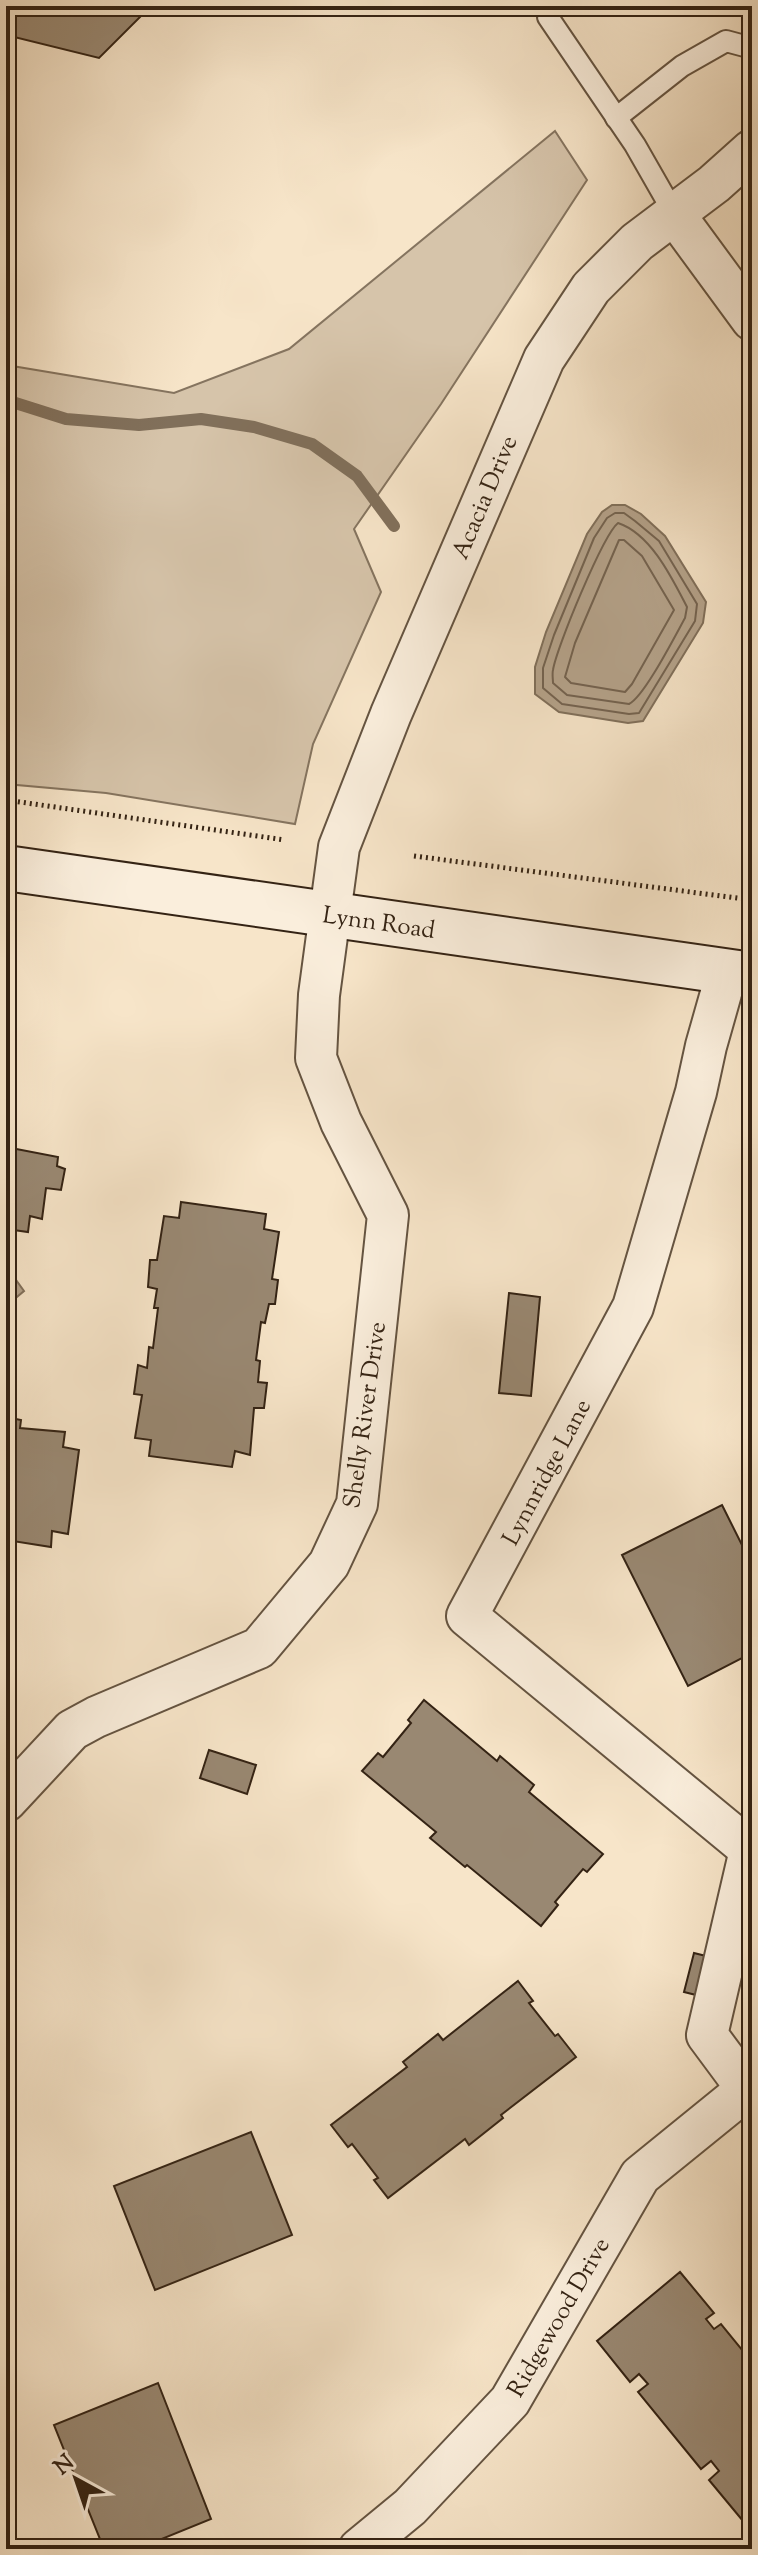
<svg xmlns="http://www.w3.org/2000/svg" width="758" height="2555" viewBox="0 0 758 2555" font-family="'Sorts Mill Goudy',serif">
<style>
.green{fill:#d6c4aa;stroke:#85745f;stroke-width:2}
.water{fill:#b5a38b;stroke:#81705b;stroke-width:2}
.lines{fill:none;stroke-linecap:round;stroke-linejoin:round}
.shore{stroke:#746350;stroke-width:2}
.stream{stroke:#81705b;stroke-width:12}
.building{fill:#998872;stroke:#342314;stroke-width:2}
.service-casing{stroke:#655441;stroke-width:24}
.minor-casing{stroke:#655441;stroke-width:44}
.secondary-casing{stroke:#342314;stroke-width:48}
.path{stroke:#342314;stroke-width:5;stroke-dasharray:2 4;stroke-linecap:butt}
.service{stroke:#faeedc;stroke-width:20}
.minor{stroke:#faeedc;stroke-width:40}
.secondary{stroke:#faeedc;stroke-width:44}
.labels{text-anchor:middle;stroke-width:7;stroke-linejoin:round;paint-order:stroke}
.street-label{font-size:24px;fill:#342314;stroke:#faeedc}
</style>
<rect width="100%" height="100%" fill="#f7e5c9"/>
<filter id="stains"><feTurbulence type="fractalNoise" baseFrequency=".0025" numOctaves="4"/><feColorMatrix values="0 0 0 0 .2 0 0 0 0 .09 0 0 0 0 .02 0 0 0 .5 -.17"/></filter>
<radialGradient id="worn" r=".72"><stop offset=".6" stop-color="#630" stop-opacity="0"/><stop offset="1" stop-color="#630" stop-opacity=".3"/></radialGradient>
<!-- green -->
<path class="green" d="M555 131 587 180 441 404 354 529 381 592 313 744 295 824 106 793 6 784V365L174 393 289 349Z"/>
<!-- water -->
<g class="water">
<path d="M612 505H625L641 514 665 536 706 602 703 623 643 721 628 723 559 712 535 694V667L546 632 587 534 602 512Z"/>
<path d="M6 1266 24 1291 6 1306Z"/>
</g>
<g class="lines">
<!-- shore -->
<g class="shore">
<path d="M615 513H624L635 521 659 541 697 604 695 621 639 713 629 714 562 704 543 688V668L554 635 594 538 607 518Z"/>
<path d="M618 523C651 534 672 578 687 607L685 618C675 636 644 697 629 704L567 695 553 683C553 679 552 674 553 670 556 649 603 535 618 523Z"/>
<path d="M619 540H624L642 556 674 610 632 684 625 692 571 683 565 677 575 643Z"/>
</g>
<!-- stream -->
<path class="stream" d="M6 400 66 419 139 425 201 419 254 427 312 444 357 476 394 526"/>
</g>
<!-- building -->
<g class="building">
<path d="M6 6H151L99 58 6 35Z"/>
<path d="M6 1147 58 1157 57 1166 65 1169 61 1190 46 1188 42 1219 30 1216 28 1232 6 1229Z"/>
<path d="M181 1202 266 1214 264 1229 279 1232 272 1279 278 1280 275 1304H269L265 1323 261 1322 256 1360 260 1361 258 1382 267 1383 264 1408H254L250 1455 235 1451 232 1467 149 1456 151 1440 135 1438 142 1395 134 1394 138 1365 147 1368 149 1347 153 1348 158 1308H154L157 1289 148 1287 150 1260H157L164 1216 179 1218Z"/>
<path d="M509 1293 540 1297 531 1396 499 1393Z"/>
<path d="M6 1417 21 1420 20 1428 65 1432 63 1447 79 1450 68 1534 52 1531 51 1547 6 1540Z"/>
<path d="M722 1505 752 1565V1653L688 1686 622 1555Z"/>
<path d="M424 1700 497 1761 500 1756 534 1785 529 1792 603 1854 587 1872 583 1869 555 1902 558 1905 541 1926 467 1865 465 1867 430 1838 436 1832 362 1771 378 1753 383 1757 411 1723 408 1720Z"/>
<path d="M209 1750 256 1765 247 1794 200 1778Z"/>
<path d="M694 1953 706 1956 696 1995 684 1992Z"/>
<path d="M518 1981 533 2001 529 2003 555 2036 558 2034 576 2057 501 2115 503 2118 469 2145 465 2139 388 2198 374 2180 378 2178 352 2144 348 2147 331 2125 407 2067 403 2062 438 2034 443 2040Z"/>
<path d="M251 2132 292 2235 155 2290 114 2186Z"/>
<path d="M680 2272 714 2313 706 2319 714 2329 721 2324 752 2362V2513L743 2521 709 2480 719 2471 711 2461 701 2469 638 2392 648 2384 639 2374 630 2382 597 2341Z"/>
<path d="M158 2383 211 2519 137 2549H104L54 2425Z"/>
</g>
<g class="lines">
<!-- service casing -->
<g class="service-casing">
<g id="service">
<path d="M548 17 635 145 675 215"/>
<path d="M616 118 682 66 726 41 752 48"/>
</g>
</g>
<!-- minor casing -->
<g class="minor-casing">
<g id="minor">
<path d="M675 215 752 320"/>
<path d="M727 972 706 1046 696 1092 633 1307 467 1616 752 1851"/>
<path d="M6 1801 72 1730 96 1717 259 1648 329 1564 357 1504 388 1215 341 1122 316 1058 319 995 339 847 391 714 544 359 591 288 637 242 714 184 752 150"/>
<path d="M747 2089 707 2035 750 1850"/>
<path d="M359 2549 410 2507 510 2401 640 2176 752 2085"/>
</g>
</g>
<!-- secondary casing -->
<g class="secondary-casing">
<path id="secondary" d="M6 868 752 975"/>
</g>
<!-- path -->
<g class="path">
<path d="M6 800 285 840"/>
<path d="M414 856 752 900"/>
</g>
<!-- service -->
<use href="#service" class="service"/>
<!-- minor -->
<use href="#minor" class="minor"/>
<!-- secondary -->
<use href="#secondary" class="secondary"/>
</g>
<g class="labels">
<!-- street labels -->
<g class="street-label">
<text transform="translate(484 497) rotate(-67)" y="8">Acacia Drive</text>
<text transform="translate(379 922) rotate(8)" y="8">Lynn Road</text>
<text transform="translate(364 1415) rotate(-82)" y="8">Shelly River Drive</text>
<text transform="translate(546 1472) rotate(-62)" y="8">Lynnridge Lane</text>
<text transform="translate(558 2317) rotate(-60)" y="8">Ridgewood Drive</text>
</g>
</g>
<!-- margin -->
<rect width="758" height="2555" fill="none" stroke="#f7e5c9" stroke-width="32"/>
<rect x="8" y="8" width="742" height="2539" fill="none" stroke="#342314" stroke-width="4"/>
<rect x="16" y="16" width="726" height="2523" fill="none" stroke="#342314" stroke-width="2"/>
<!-- north arrow -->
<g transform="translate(76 2479) rotate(320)" stroke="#faeedc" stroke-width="6" paint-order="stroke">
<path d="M0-6L14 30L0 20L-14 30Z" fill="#342314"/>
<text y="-12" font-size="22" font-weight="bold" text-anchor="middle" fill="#342314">N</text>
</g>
<rect width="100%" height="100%" filter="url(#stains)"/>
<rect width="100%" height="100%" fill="url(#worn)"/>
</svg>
